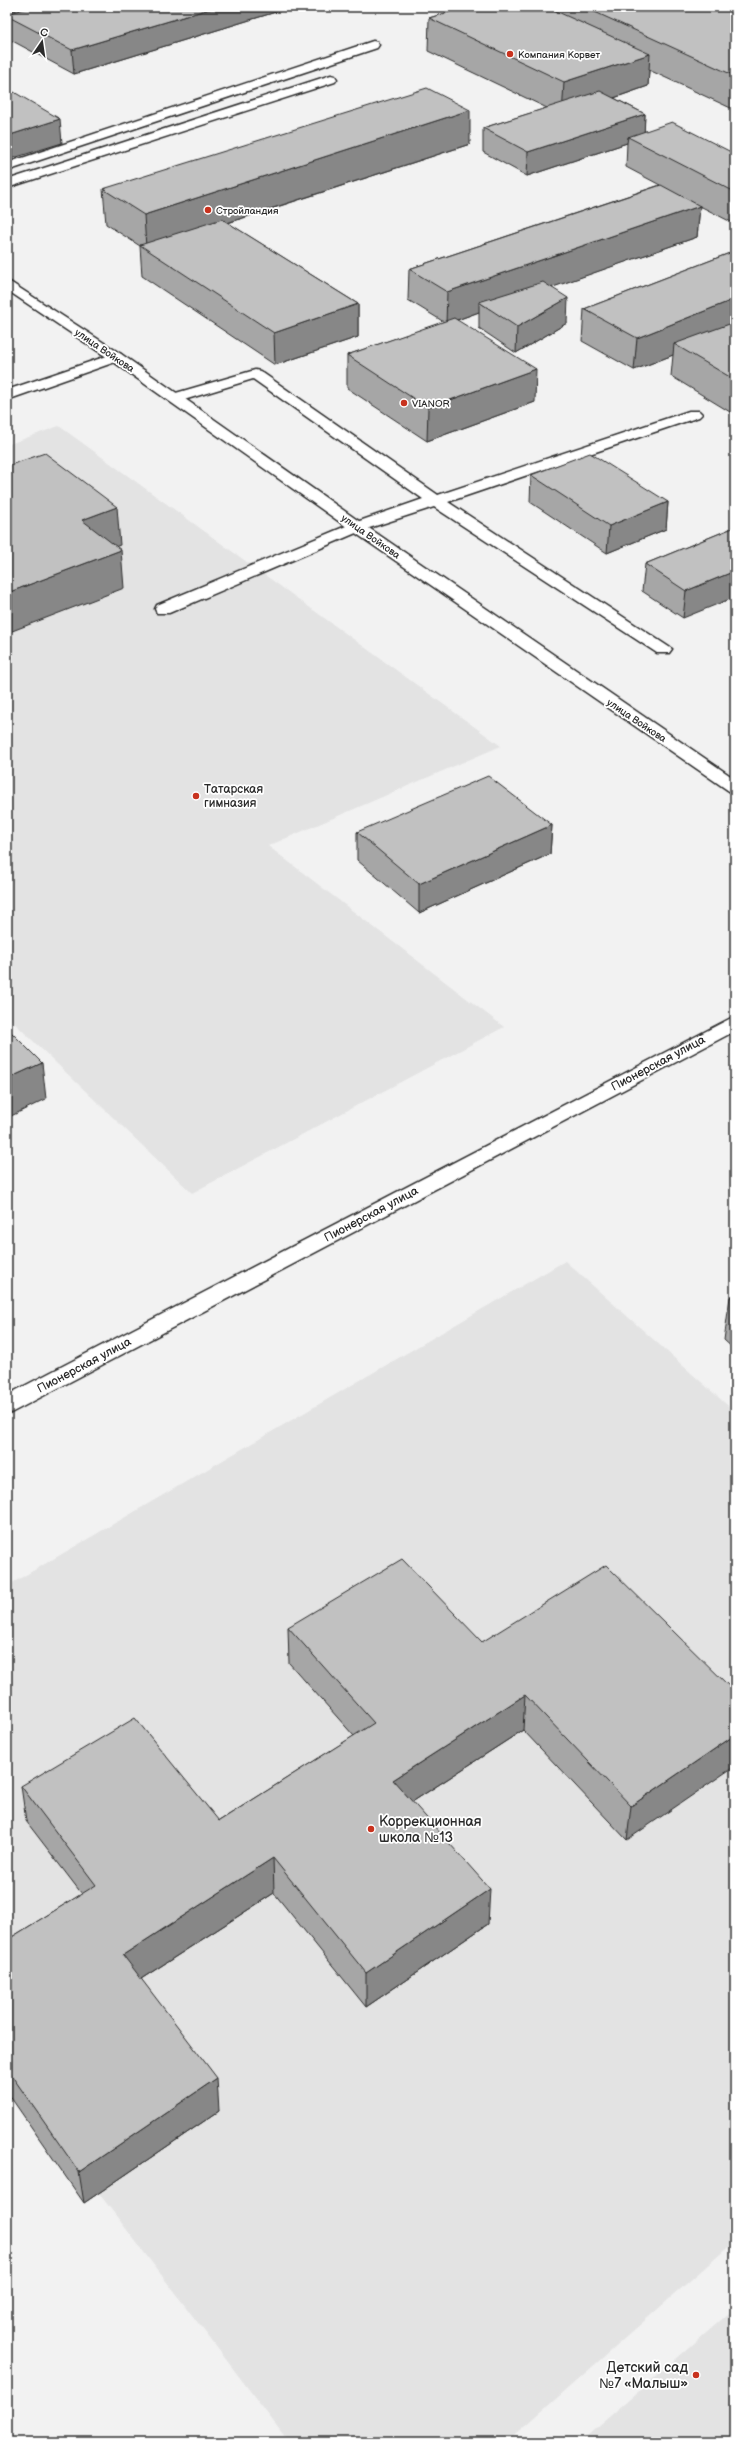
<svg xmlns="http://www.w3.org/2000/svg" width="742" height="2449" viewBox="0 0 742 2449" font-family="'Balsamiq Sans',sans-serif">
<style>
.built{fill:#e3e3e3}
.lines{fill:none;stroke-linecap:round;stroke-linejoin:round}
.minor-casing{stroke:#2b2b2b;stroke-width:3}
.major-casing{stroke:#2b2b2b;stroke-width:3}
.minor{fill:#fff;fill-rule:evenodd}
.major{fill:#fff;fill-rule:evenodd}
.wall{fill:#a6a6a6;stroke:#2b2b2b}
.shaded-wall{fill:#878787;stroke:#2b2b2b}
.building{fill:#c1c1c1;stroke:#2b2b2b}
.poi-dot{fill:#c8321e;stroke:#fff;stroke-width:1.5}
.labels{text-anchor:middle;stroke-width:3.5;stroke-linejoin:round;paint-order:stroke}
.far-poi-label{font-size:10px;fill:#2b2b2b;stroke:#fff;text-anchor:start}
.far-street-label{font-size:10px;fill:#2b2b2b;stroke:#fff}
.poi-label{font-size:12px;fill:#2b2b2b;stroke:#fff;text-anchor:start}
.street-label{font-size:12px;fill:#2b2b2b;stroke:#fff}
.near-poi-label{font-size:14px;fill:#2b2b2b;stroke:#fff;text-anchor:start}
</style>
<rect width="100%" height="100%" fill="#f2f2f2"/>
<filter id="ink" filterUnits="userSpaceOnUse"><feTurbulence type="fractalNoise" baseFrequency=".025" numOctaves="2"/><feDisplacementMap in="SourceGraphic" scale="8" xChannelSelector="R" yChannelSelector="G"/><feConvolveMatrix kernelMatrix="1 2 1 2 8 2 1 2 1" color-interpolation-filters="sRGB"/></filter>
<g filter="url(#ink)">
<!-- built -->
<g class="built">
<path d="M59 426 501 746 268 846 504 1027 192 1193 7 1016V445Z"/>
<path d="M565 1261 735 1412V2241L507 2442H289L7 2073V1586Z"/>
<path d="M735 2308V2442H580Z"/>
</g>
<g class="lines">
<!-- minor casing -->
<g class="minor-casing">
<g id="minor">
<path d="M373 41 377 42 379 45 377 48 7 171V163Z"/>
<path d="M331 75 335 76 337 79 335 82 7 188V180Z"/>
<path d="M116 353 121 354 123 357 121 360 7 400V390Z"/>
<path d="M255 370 260 371 438 495 689 411H699L702 414 699 417 448 502 672 649 669 653H657L434 507 363 530 169 613H157L155 609 157 605 351 524 423 499 253 379 174 403 166 398 169 395Z"/>
<path d="M735 1016V1031L7 1415V1395Z"/>
</g>
</g>
<!-- major casing -->
<g class="major-casing">
<path id="major" d="M7 280 121 354 363 524 735 779V793L729 791 351 530 111 360 7 290Z"/>
</g>
<!-- minor -->
<use href="#minor" class="minor"/>
<!-- major -->
<use href="#major" class="major"/>
</g>
<!-- wall -->
<g class="wall">
<path d="M292 7 74 74 7 38V14Z"/>
<path d="M453 7H733L735 8V110L649 70 648 86 614 98 645 114 644 131 735 154V224L700 206 697 237 552 287 567 323 516 353 479 328V312L457 320 535 402 427 441 347 388V355L444 322 408 300 409 269 660 185 626 167 627 143 527 176 483 152V128L547 108 428 51 429 18 458 9Z"/>
<path d="M470 144 228 223 358 304V337L275 365 142 276 140 246 106 224 103 189Z"/>
<path d="M735 251V415L671 376 673 355 634 370 582 341 584 309Z"/>
<path d="M531 475 668 502 666 529 607 553 530 502Z"/>
<path d="M735 527 683 618 642 591 645 564Z"/>
<path d="M552 825 550 854 419 913 357 860V832Z"/>
<path d="M735 1294V1350L724 1340 730 1297Z"/>
<path d="M288 1627 482 1642 735 1692 627 1840 523 1730 412 1802 488 1924 366 2007 274 1893 141 1979 219 2111 84 2203 7 2092V1940L82 1894 26 1821 21 1786 219 1821 354 1736 289 1663Z"/>
</g>
<!-- shaded-wall -->
<g class="shaded-wall">
<path d="M7 7H26L7 13Z"/>
<path d="M216 7H292L74 74 72 50Z"/>
<path d="M650 54 648 86 562 116 564 82Z"/>
<path d="M470 110V144L147 249 146 248 144 215Z"/>
<path d="M645 114 644 138 628 137 627 143 527 176 528 152Z"/>
<path d="M60 119 62 143 7 160V136Z"/>
<path d="M700 206 697 237 490 309 479 302V312L446 324 447 292Z"/>
<path d="M568 298 567 323 516 353 517 327Z"/>
<path d="M735 299V330L674 344 673 355 634 370 637 338Z"/>
<path d="M358 304V337L275 365 274 333Z"/>
<path d="M536 369 535 402 427 441 428 408Z"/>
<path d="M668 502 666 529 607 553 609 526Z"/>
<path d="M117 507 120 545 86 558 82 520Z"/>
<path d="M121 550 124 588 7 633V593Z"/>
<path d="M735 571V597L683 618 686 591Z"/>
<path d="M552 825 550 854 419 913V884Z"/>
<path d="M42 1063 46 1099 7 1118V1079Z"/>
<path d="M525 1695 523 1730 392 1815 393 1780Z"/>
<path d="M735 1735V1766L627 1840 631 1806Z"/>
<path d="M273 1858 274 1893 127 1988 123 1955Z"/>
<path d="M490 1889 488 1924 366 2007V1973Z"/>
<path d="M217 2078 219 2111 84 2203 79 2172Z"/>
</g>
<!-- building -->
<g class="building">
<path d="M32 7H216L72 50 7 16V14Z"/>
<path d="M466 7H547L650 54 564 82 429 18Z"/>
<path d="M584 7H733L735 8V76Z"/>
<path d="M7 88 60 119 7 136Z"/>
<path d="M427 88 470 110 144 215 103 189Z"/>
<path d="M600 91 645 114 528 152 483 128Z"/>
<path d="M672 122 735 154V192L628 137Z"/>
<path d="M661 185 700 206 447 292 409 269Z"/>
<path d="M222 219 358 304 274 333 140 245Z"/>
<path d="M735 251V299L637 338 584 309Z"/>
<path d="M543 282 568 298 517 327 479 302Z"/>
<path d="M454 318 536 369 428 408 347 355Z"/>
<path d="M735 322V380L674 344Z"/>
<path d="M45 453 117 507 82 520 121 550 7 593V466Z"/>
<path d="M590 453 668 502 609 526 531 475Z"/>
<path d="M735 527V571L686 591 645 564Z"/>
<path d="M488 776 552 825 419 884 357 832Z"/>
<path d="M7 1028 42 1063 7 1079Z"/>
<path d="M735 1294V1301L730 1297Z"/>
<path d="M402 1559 482 1642 606 1565 735 1692V1735L631 1806 525 1695 393 1780 490 1889 366 1973 273 1858 123 1955 217 2078 79 2172 7 2069V1940L96 1885 21 1786 135 1718 219 1821 374 1723 288 1627Z"/>
</g>
</g>
<!-- markers -->
<g class="poi-dot">
<circle cx="510" cy="54" r="4"/>
<circle cx="208" cy="210" r="4"/>
<circle cx="404" cy="403" r="4"/>
<circle cx="196" cy="796" r="4"/>
<circle cx="371" cy="1829" r="4"/>
<circle cx="696" cy="2375" r="4"/>
</g>
<g class="labels">
<!-- far-poi labels -->
<g class="far-poi-label">
<text x="518" y="58">Компания Корвет</text>
<text x="216" y="214">Стройландия</text>
<text x="412" y="407">VIANOR</text>
</g>
<!-- far-street labels -->
<g class="far-street-label">
<text transform="translate(105 350) rotate(34)" y="4">улица Войкова</text>
<text transform="translate(371 536) rotate(35)" y="4">улица Войкова</text>
<text transform="translate(637 720) rotate(34)" y="4">улица Войкова</text>
</g>
<!-- poi labels -->
<g class="poi-label">
<text x="204" y="793">Татарская<tspan x="204" dy="14">гимназия</tspan></text>
</g>
<!-- street labels -->
<g class="street-label">
<text transform="translate(658 1063) rotate(-28)" y="4">Пионерская улица</text>
<text transform="translate(371 1214) rotate(-28)" y="4">Пионерская улица</text>
<text transform="translate(84 1365) rotate(-28)" y="4">Пионерская улица</text>
</g>
<!-- near-poi labels -->
<g class="near-poi-label">
<text x="379" y="1826">Коррекционная<tspan x="379" dy="16">школа №13</tspan></text>
<text x="688" y="2372" text-anchor="end">Детский сад<tspan x="688" dy="16">№7 «Малыш»</tspan></text>
</g>
</g>
<!-- margin -->
<rect width="742" height="2449" fill="none" stroke="#fff" stroke-width="24"/>
<rect x="12" y="12" width="718" height="2425" fill="none" stroke="#2b2b2b" stroke-width="1.5" filter="url(#ink)"/>
<!-- north arrow -->
<g transform="translate(42 42) rotate(13)" stroke="#ffffff" stroke-width="3" paint-order="stroke">
<path d="M0-3L7 15L0 10L-7 15Z" fill="#2b2b2b"/>
<text y="-6" font-size="11" font-weight="bold" text-anchor="middle" fill="#2b2b2b">С</text>
</g>
</svg>
